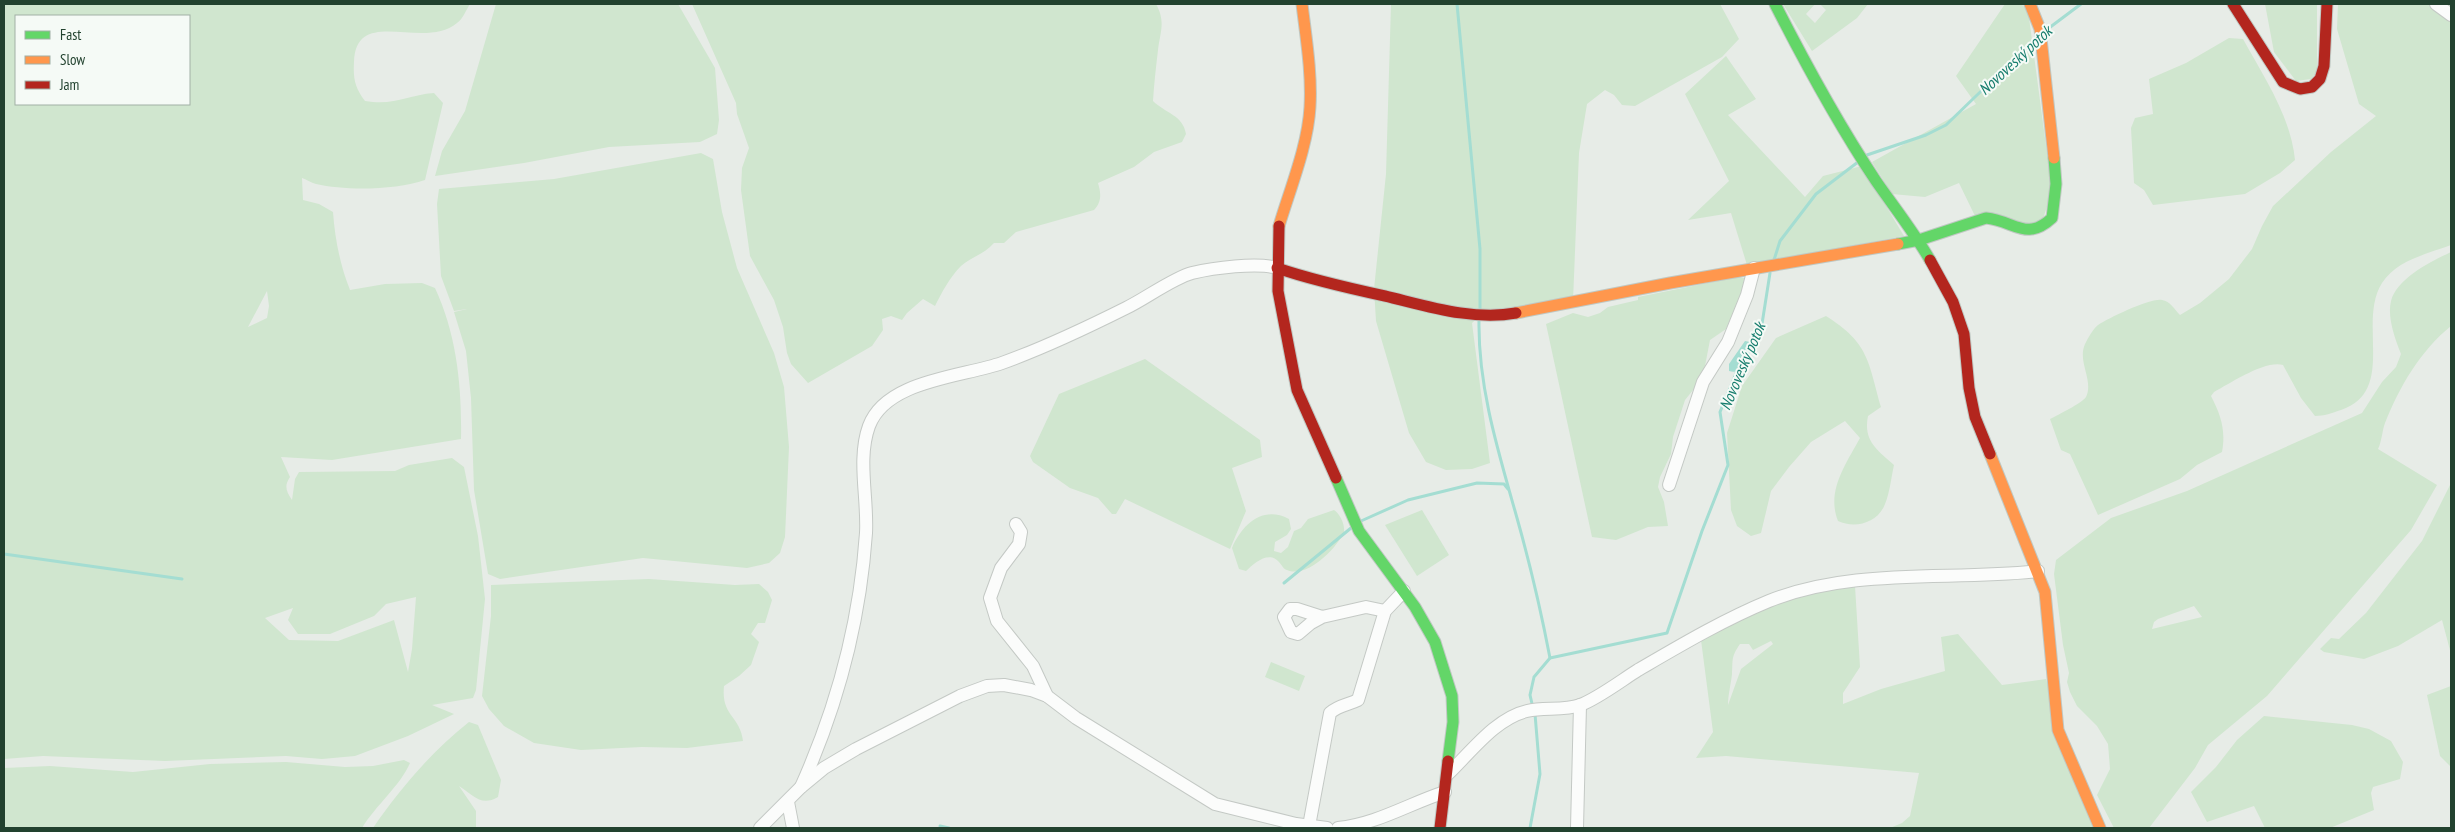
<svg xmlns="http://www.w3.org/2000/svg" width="2455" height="832" viewBox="0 0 2455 832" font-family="'PT Sans Narrow',sans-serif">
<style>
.green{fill:#d0e6cf;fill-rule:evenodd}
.water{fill:#a4ddd2}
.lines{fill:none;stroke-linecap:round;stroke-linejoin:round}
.stream{stroke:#a4ddd2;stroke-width:3}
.street-casing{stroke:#c4c9c5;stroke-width:14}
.fast-casing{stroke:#c0c8c3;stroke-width:13}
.slow-casing{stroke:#c0c8c3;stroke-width:13}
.jam-casing{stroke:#c0c8c3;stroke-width:13}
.street{stroke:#fbfcfb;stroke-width:12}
.fast{stroke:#63d668;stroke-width:11}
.slow{stroke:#ff974d;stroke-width:11}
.jam{stroke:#b3261e;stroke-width:11}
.labels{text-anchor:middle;stroke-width:4;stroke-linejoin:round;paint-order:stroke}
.water-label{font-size:16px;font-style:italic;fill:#167d6d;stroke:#f5faf6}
</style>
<rect width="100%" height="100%" fill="#e7ece7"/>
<!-- green -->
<g class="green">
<path d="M4 4H470C466 10 463 19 457 23 424 51 356 5 354 62 353 79 355 88 365 101 395 106 407 95 434 93L443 103 425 180C396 190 346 191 316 184 311 183 306 179 302 178L303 200 319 204 333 212C335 239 340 265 350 290L385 284 422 283 435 288C457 335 462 388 461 439L332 460 281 457 290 477C284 486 286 491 292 500L295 479 299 472 395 471 409 465 452 458 464 467 478 536 485 599 476 690 473 698 432 705 454 714 408 736 355 756 322 759 286 756 165 761 43 756 4 759ZM16 16H189V104H16ZM267 291 269 306 267 318 248 327ZM416 597 412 649 408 672 394 620 338 641 289 640 265 618 293 608 288 620 298 634H330L374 616 386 604Z"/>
<path d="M496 4H678L715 68 719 120 717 134 700 142 609 147 524 163 435 176 442 151 465 111Z"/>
<path d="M692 4H1156C1166 22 1160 32 1158 50 1156 67 1154 84 1153 101 1165 113 1183 115 1186 134L1182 142 1154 152 1134 167 1098 183C1101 193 1102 202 1094 210L1016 232 1004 243H994C983 255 971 257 961 266 950 277 942 292 935 306L923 299 907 313 902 320 891 316 882 319 883 330 872 346 808 383 791 364 787 353 783 327 774 300 750 256 741 190 742 168 749 148 737 114 736 103Z"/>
<path d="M1391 4H1720L1739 39 1722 57 1635 106 1622 105 1614 95 1605 90 1587 104 1579 153 1573 301 1486 310 1472 323 1490 463 1472 469 1446 470 1426 462 1409 433 1376 321 1374 289 1386 174Z"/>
<path d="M1783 4H1815L1806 14 1815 23 1826 10 1820 4H1868L1857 18 1812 51Z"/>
<path d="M2005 4H2021L2028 10 2052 191 2041 225 1975 216 1959 183 1925 197 1892 194 1872 162 1976 104 1956 76Z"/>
<path d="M2265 4H2317V72L2311 79 2296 81 2274 52Z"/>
<path d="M2338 4H2451V245C2427 254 2397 260 2382 283 2357 322 2397 391 2341 410 2332 413 2324 416 2315 416L2301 398 2283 365C2265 360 2231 383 2214 392L2211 396C2221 415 2226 431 2222 452L2197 465 2180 479 2098 515 2070 454 2061 450 2050 419C2058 415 2082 403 2086 397 2094 380 2077 362 2085 344 2088 338 2093 329 2098 325 2109 318 2150 298 2162 300 2170 301 2175 310 2180 315L2200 303 2229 279 2252 249 2262 226 2273 206 2331 152 2376 116 2359 104 2337 29Z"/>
<path d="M2229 38 2243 39C2264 77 2291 117 2295 160L2280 173 2245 194 2153 205 2144 190 2134 183 2131 128 2135 118 2153 114 2149 79 2186 63Z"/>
<path d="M1726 56 1756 99 1728 115 1805 197 1823 176 1862 166 1904 236 1747 265 1731 213 1688 220 1729 181 1685 94Z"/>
<path d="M701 153 713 159 722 212 737 268 774 353 784 387 789 447 785 537 780 553 769 563 747 568 643 558 500 579 488 574 474 490 471 398 466 351 454 312 467 309 454 311 441 276 437 204 439 189 554 179Z"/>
<path d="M2451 252V326C2421 350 2399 387 2385 423 2382 431 2382 441 2378 449L2437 485 2411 530 2267 696 2208 745 2195 768 2149 828H2114L2097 795 2110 769 2108 744 2097 726 2077 706 2070 692 2067 682 2069 673 2063 645 2054 574 2056 560 2111 518 2187 491 2362 413 2382 382 2396 367 2401 354C2395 339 2387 317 2391 301 2397 278 2432 261 2451 252ZM2194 606 2202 617 2152 629 2154 622 2158 619Z"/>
<path d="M1738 277 1748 279 1726 329 1710 340 1705 366 1697 385 1685 400 1673 437 1671 454 1660 477 1658 487 1664 502 1668 526 1648 527 1616 540 1592 537 1546 324 1573 313 1588 317 1600 313 1608 307 1638 300V297Z"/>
<path d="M1826 316C1869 343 1868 361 1881 407L1868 416C1863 441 1877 450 1894 465 1891 478 1890 492 1885 504 1878 523 1855 529 1838 521 1826 491 1846 464 1860 438L1845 421 1811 442 1789 467 1771 491 1761 533 1751 536 1737 526 1731 510 1727 433 1742 386 1776 338Z"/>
<path d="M1145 359 1260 440 1262 457 1232 468 1246 511 1230 549 1125 499 1116 514H1112L1098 498 1070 488 1033 462 1030 456 1059 394Z"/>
<path d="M2451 483V654L2442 620 2398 646 2364 659 2324 652 2320 649 2331 638 2339 639 2366 613 2422 541Z"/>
<path d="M1334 510C1340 514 1345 524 1344 532 1337 548 1307 579 1287 570 1283 569 1282 565 1279 562 1269 550 1254 563 1246 571L1239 569 1232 548C1242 525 1262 505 1289 519L1291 529 1287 535 1275 542 1274 551 1281 553 1288 547 1294 531 1301 528 1308 519Z"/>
<path d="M1422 510 1449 555 1417 576 1385 525Z"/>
<path d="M649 579 735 585 759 584 768 592 772 600 765 623H758L751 634 759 642 751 665 739 676 724 686C721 717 740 715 743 741L687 748 642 747 581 750 534 743 504 726 489 709 482 696 491 616V585Z"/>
<path d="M1855 586 1860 667 1843 693V704L1881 689 1945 671 1941 637 1958 634 2002 685 2046 679 2094 828H1890L1902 823 1910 816 1919 773 1726 756 1696 758 1713 732 1701 640 1762 608 1814 593ZM1771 641 1773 644 1741 669 1728 705C1728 695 1731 684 1732 674 1733 659 1731 657 1740 644H1749L1753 650Z"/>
<path d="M1271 662 1305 676 1299 691 1265 677Z"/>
<path d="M2451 686V767L2440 756 2427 695Z"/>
<path d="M2264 716 2352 725 2369 729 2391 741 2403 762 2400 779 2373 787 2371 793 2374 810 2330 828H2265L2254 806 2207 822 2191 792 2216 767 2237 740Z"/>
<path d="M469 722 478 725 501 780 498 797C481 807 473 795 459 786L476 811V828H373C399 790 432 751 469 722Z"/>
<path d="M404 760 410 763C400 786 376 805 362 828H4V768L50 766 133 772 210 764 286 762 345 767 373 766Z"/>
</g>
<!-- water -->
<path class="water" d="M1745 341 1750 342 1752 349C1747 360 1744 375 1729 371V364Z"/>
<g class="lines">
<!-- stream -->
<g class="stream">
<path d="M1457 4 1480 249V310"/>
<path d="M2045 31 2081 4"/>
<path d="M1867 155 1926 135 1946 125 2035 39"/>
<path d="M1774 260 1780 241 1816 194 1858 162"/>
<path d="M1479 321C1478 388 1499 454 1517 518 1530 564 1541 611 1550 658"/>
<path d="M1749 344 1762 324 1770 273"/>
<path d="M1361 521 1408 500 1477 483 1504 484 1508 489"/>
<path d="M4 554 182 579"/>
<path d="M1284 583 1351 528"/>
<path d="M1533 708 1530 695 1534 677 1550 658 1667 633 1702 531 1728 465 1720 412 1737 371"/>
<path d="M940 826 949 828"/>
<path d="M1530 828 1540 774 1535 714"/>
</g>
<!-- street casing -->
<g class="street-casing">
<g id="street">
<path d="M2436 4 2451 15"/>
<path d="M1669 485 1703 382 1728 342 1747 295 1754 268"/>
<path d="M1016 524 1021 532 1019 544 1001 568 990 598 997 621 1033 666 1047 696"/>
<path d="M1322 617 1311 623 1298 634 1291 632 1284 617 1290 609H1297L1322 617 1366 607 1385 611"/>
<path d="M1448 774C1471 752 1496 718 1527 711 1544 707 1564 711 1580 705 1597 699 1622 680 1638 670 1681 645 1723 620 1769 601 1853 567 1950 581 2038 571"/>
<path d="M801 787C837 707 860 621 866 533 868 498 857 459 869 426 886 380 962 377 1002 363 1044 348 1086 328 1126 308 1145 299 1173 278 1192 273 1213 268 1257 262 1277 268"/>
<path d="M788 802 793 828"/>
<path d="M1309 826 1330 713C1339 705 1348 705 1358 700L1385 611 1404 591"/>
<path d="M760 828 801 787 824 768 856 749 960 696 987 686 1004 685 1031 690 1047 696 1076 718 1215 804 1296 824 1327 828"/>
<path d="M1338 828C1377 824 1408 804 1445 792"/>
<path d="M1577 828 1580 705"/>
</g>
</g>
<!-- fast casing -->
<g class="fast-casing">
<g id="fast">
<path d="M1775 4C1806 65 1838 124 1876 181 1894 207 1914 232 1930 260"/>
<path d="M1898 244 1919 240 1986 218C2015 221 2026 242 2052 218L2056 184 2054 158"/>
<path d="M1336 478 1359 531 1415 607 1435 642 1452 696 1453 722 1448 761"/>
</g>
</g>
<!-- slow casing -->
<g class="slow-casing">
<g id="slow">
<path d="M2030 4 2040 29 2054 158"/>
<path d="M1279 226C1290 189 1308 145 1310 107 1312 73 1306 38 1302 4"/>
<path d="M1516 313 1670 283 1898 244"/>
<path d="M1990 454 2045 592 2058 730 2100 828"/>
</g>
</g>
<!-- jam casing -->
<g class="jam-casing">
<g id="jam">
<path d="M2233 4 2283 82 2300 89 2312 87 2320 79 2324 66 2327 4"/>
<path d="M1279 226 1278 291 1297 390 1336 478"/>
<path d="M1930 260 1953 302 1964 334 1969 388 1975 417 1990 454"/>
<path d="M1277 268C1312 280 1348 288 1385 296 1427 306 1473 321 1516 313"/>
<path d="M1440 828 1448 761"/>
</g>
</g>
<!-- street -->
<use href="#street" class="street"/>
<!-- fast -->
<use href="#fast" class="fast"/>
<!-- slow -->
<use href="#slow" class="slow"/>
<!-- jam -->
<use href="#jam" class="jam"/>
</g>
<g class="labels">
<!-- water labels -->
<g class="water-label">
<text transform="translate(2015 60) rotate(-43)" y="6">Novoveský potok</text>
<text transform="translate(1742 366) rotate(-67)" y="6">Novoveský potok</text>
</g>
</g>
<!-- border -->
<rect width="2455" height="832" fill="none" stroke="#22422f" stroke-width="10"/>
<!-- legend -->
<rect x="15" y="15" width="175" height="90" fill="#f5faf6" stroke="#a1b0a6"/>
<rect x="25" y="31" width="25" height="8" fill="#63d668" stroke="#a1b0a6"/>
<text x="60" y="40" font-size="15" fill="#22422f">Fast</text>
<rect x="25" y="56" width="25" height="8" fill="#ff974d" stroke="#a1b0a6"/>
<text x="60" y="65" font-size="15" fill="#22422f">Slow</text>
<rect x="25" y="81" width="25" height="8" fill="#b3261e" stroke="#a1b0a6"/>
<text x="60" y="90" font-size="15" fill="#22422f">Jam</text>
</svg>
